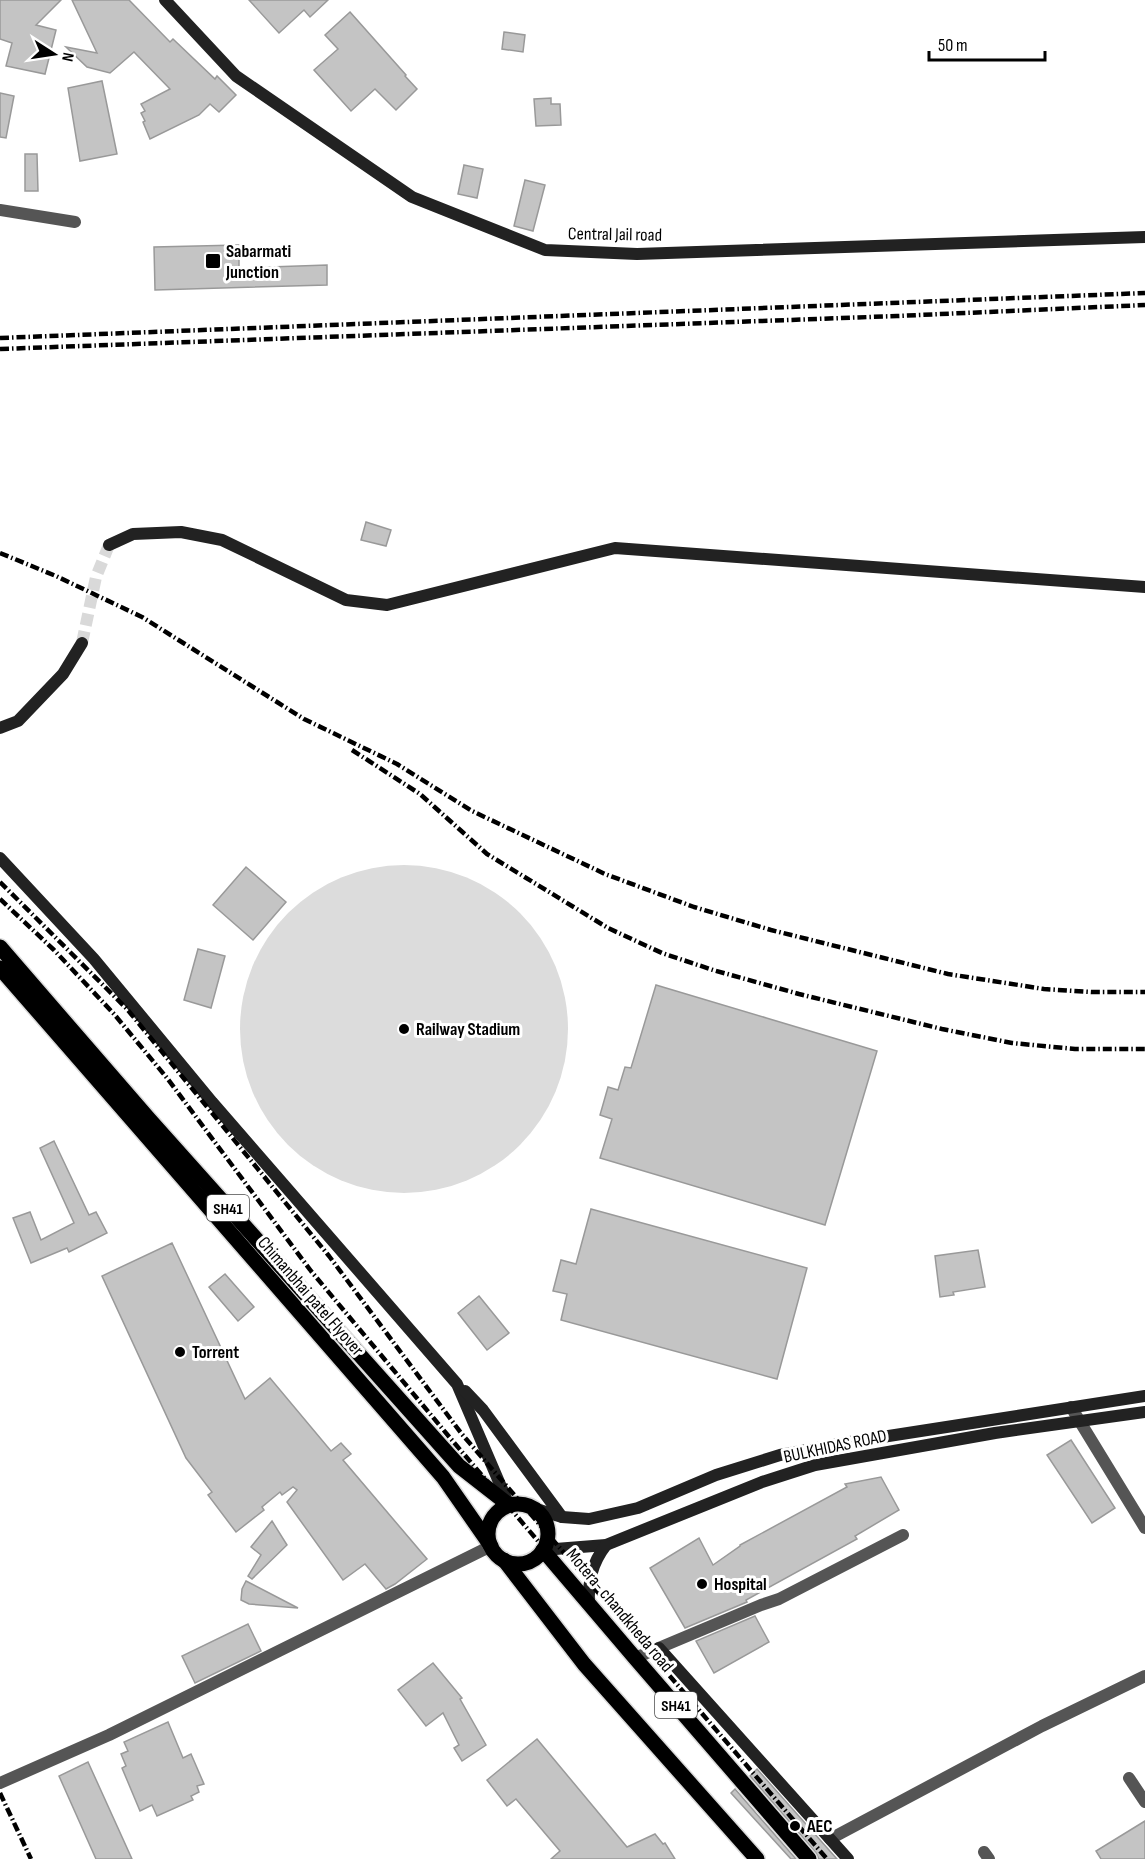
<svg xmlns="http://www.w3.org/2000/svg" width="1145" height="1859" viewBox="0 0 1145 1859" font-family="'Sofia Sans Condensed',sans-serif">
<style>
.green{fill:#dcdcdc}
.building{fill:#c4c4c4;stroke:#999;stroke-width:1.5}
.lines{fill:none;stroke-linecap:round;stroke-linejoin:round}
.secondary-tunnel{stroke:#d9d9d9;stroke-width:12;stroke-dasharray:12 6;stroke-linecap:butt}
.primary-casing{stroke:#dbdbdb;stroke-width:18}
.street{stroke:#555;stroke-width:12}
.secondary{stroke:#222;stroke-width:12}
.primary{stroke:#000;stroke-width:15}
.rail{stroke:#000;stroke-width:4.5;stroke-dasharray:9 3 1.5 3;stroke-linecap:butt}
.poi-dot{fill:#000;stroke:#fff;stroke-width:2}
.labels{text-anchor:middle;stroke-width:6;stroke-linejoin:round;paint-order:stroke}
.shield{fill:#fff;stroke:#4c4c4c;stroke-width:1.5}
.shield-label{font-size:16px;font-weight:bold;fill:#000}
.street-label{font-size:18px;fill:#000;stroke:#fff}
.poi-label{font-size:18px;font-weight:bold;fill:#000;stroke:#fff;text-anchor:start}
</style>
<rect width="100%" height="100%" fill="#fff"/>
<!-- green -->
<circle class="green" cx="404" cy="1029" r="164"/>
<!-- building -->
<g class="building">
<path d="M0 0H61L36 25 56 30 45 74 6 66 12 43 0 39Z"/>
<path d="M72 0H129L170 42 173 39 215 79 217 76 236 95 219 112 210 104 199 115 150 139 143 122 145 121 141 113 145 111 141 104 170 89 134 52 110 73 87 67 66 47 97 53Z"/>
<path d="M249 0H328L310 17 304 10 279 33Z"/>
<path d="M350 12 406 75 405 76 417 89 396 110 375 89 351 111 314 70 338 49 325 35Z"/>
<path d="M504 32 525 35 523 52 502 49Z"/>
<path d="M102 81 117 154 80 161 68 88Z"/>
<path d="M0 93 14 96 6 138 0 137Z"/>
<path d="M551 98V104H560L561 125 536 126 534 99Z"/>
<path d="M25 154H37L38 191H25Z"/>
<path d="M464 165 483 169 477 198 458 194Z"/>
<path d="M525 180 545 185 533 231 514 226Z"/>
<path d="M239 245V268L327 265V285L155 290 154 247Z"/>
<path d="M366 522 391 530 386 546 361 540Z"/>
<path d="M246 867 286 902 253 940 213 905Z"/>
<path d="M198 949 225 956 211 1008 184 1000Z"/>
<path d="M656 985 877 1051 825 1225 600 1158 612 1119 600 1115 608 1087 618 1090 625 1067 631 1068Z"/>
<path d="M54 1141 89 1215 96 1212 107 1233 69 1252 67 1248 31 1263 13 1218 30 1212 41 1240 74 1223 40 1148Z"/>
<path d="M591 1209 807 1268 777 1379 561 1320 567 1294 553 1291 561 1260 576 1264Z"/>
<path d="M172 1243 245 1399 270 1378 331 1451 341 1443 351 1454 343 1460 427 1559 395 1584 386 1589 365 1564 343 1580 287 1502 297 1490 293 1487 282 1495 280 1492 262 1507 264 1510 236 1532 208 1495 212 1492 186 1458 102 1276Z"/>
<path d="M978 1250 985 1287 953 1292 954 1295 940 1297 935 1256Z"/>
<path d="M225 1274 254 1307 238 1321 209 1287Z"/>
<path d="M479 1296 509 1333 487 1350 458 1313Z"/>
<path d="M1071 1440 1115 1508 1092 1523 1047 1455Z"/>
<path d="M881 1477 899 1510 855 1536 857 1539 746 1600 747 1602 685 1628 650 1568 699 1538 713 1565 740 1546V1545L847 1487 845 1484Z"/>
<path d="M272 1521 287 1545 252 1579 248 1576 261 1555 251 1547Z"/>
<path d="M246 1581 298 1608 249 1604 241 1600 242 1589Z"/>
<path d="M755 1616 769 1642 714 1673 696 1641Z"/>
<path d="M248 1624 261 1651 195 1683 182 1656Z"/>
<path d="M433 1663 462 1698 460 1699 486 1745 462 1761 454 1748 459 1745 443 1713 426 1726 398 1690Z"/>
<path d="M168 1722 183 1758 191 1754 204 1784 197 1786 199 1792 191 1796 193 1800 157 1816 152 1805 140 1811 122 1768 126 1766 121 1754 128 1751 124 1742Z"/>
<path d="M537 1739 627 1847 655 1834 663 1844 665 1843 675 1859H551L560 1851 516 1799 507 1806 487 1780Z"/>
<path d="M88 1762 132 1859H96L59 1776Z"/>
<path d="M757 1769 837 1859H819L816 1853 750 1776Z"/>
<path d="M735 1789 796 1859H791L731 1793Z"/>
<path d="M1145 1821V1859H1101L1096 1851Z"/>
</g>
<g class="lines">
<!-- secondary-tunnel -->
<path class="secondary-tunnel" d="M82 643 96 577 109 545"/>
<!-- primary casing -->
<g class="primary-casing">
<g id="primary">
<path d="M0 947 148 1118 459 1466 509 1505"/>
<path d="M0 968 443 1477 491 1546"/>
<circle cx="518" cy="1534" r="30"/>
<path d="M543 1550 635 1658 809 1859"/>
<path d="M504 1560 584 1664 757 1859"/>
</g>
</g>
<!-- street -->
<g class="street">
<path d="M0 210 75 222"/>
<path d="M1071 1407 1145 1528"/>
<path d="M635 1658 761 1605 779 1599 903 1535"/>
<path d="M1129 1778 1145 1802"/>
<path d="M0 1783 109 1735 491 1546"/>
<path d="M830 1839 1042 1726 1145 1676"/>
<path d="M984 1852 989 1859"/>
</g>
<!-- secondary -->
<g class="secondary">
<path d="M165 0 236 76 412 197 545 250 637 254 1145 237"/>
<path d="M109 545 133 534 181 532 222 540 346 600 387 605 615 548 1145 587"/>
<path d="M0 728 18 721 63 674 82 643"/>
<path d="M0 858 94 959 212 1102 457 1384 508 1503"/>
<path d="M465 1391 483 1410 562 1517"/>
<path d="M533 1508 562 1517 589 1519 638 1508 716 1475 780 1455 850 1442 1145 1396"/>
<path d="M543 1550 606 1545 762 1482 815 1465 995 1433 1145 1412"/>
<path d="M589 1604C588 1581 592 1563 606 1545"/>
<path d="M659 1648 848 1859"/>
</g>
<!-- primary -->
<use href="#primary" class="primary"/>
<!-- rail -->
<g class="rail">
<path d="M0 338 1145 293"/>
<path d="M0 349 897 316 1145 305"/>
<path d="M0 553 56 576 142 617 304 719 397 764 472 811 605 874 694 907 771 930 948 974 1044 989 1091 992H1145"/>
<path d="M352 750 420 794 487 854 608 928 662 953 713 970 799 994 942 1029 1012 1043 1075 1049H1145"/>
<path d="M0 882 127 1009 329 1256 461 1433 827 1859"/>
<path d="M0 899 54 950 114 1014 167 1078 311 1271 451 1439 809 1859"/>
<path d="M0 1793 31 1859"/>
</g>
</g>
<!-- markers -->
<g class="poi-dot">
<rect x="205" y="253" width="16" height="16" rx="3"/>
<circle cx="404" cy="1029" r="6"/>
<circle cx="180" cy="1352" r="6"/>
<circle cx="702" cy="1584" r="6"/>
<circle cx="795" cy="1826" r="6"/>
</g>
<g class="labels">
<!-- shield labels -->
<g class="shield">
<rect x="207" y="1195" width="42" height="26" rx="4.5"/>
<rect x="655" y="1692" width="42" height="26" rx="4.5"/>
</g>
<g class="shield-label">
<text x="228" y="1214">SH41</text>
<text x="676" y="1711">SH41</text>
</g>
<!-- street labels -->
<g class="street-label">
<text transform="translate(615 234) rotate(1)" y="6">Central Jail road</text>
<text transform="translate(311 1296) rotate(49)" y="6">Chimanbhai patel Flyover</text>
<text transform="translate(835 1446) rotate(-12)" y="6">BULKHIDAS ROAD</text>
<text transform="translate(620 1610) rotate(50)" y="6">Motera- chandkheda road</text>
</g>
<!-- poi labels -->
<g class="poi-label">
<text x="226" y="257">Sabarmati<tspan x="226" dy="21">Junction</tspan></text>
<text x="416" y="1035">Railway Stadium</text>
<text x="192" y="1358">Torrent</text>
<text x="714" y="1590">Hospital</text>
<text x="807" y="1832">AEC</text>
</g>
</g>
<!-- north arrow -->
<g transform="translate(54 54) rotate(102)" stroke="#ffffff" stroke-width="4.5" paint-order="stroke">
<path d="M0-4.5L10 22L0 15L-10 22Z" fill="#000000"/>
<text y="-9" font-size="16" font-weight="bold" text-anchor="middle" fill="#000000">N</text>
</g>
<!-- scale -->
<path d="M929 51v9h116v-9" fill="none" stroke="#000000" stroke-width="3"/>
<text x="938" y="51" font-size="18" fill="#000000" stroke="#ffffff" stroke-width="4.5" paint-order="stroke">50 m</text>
</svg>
